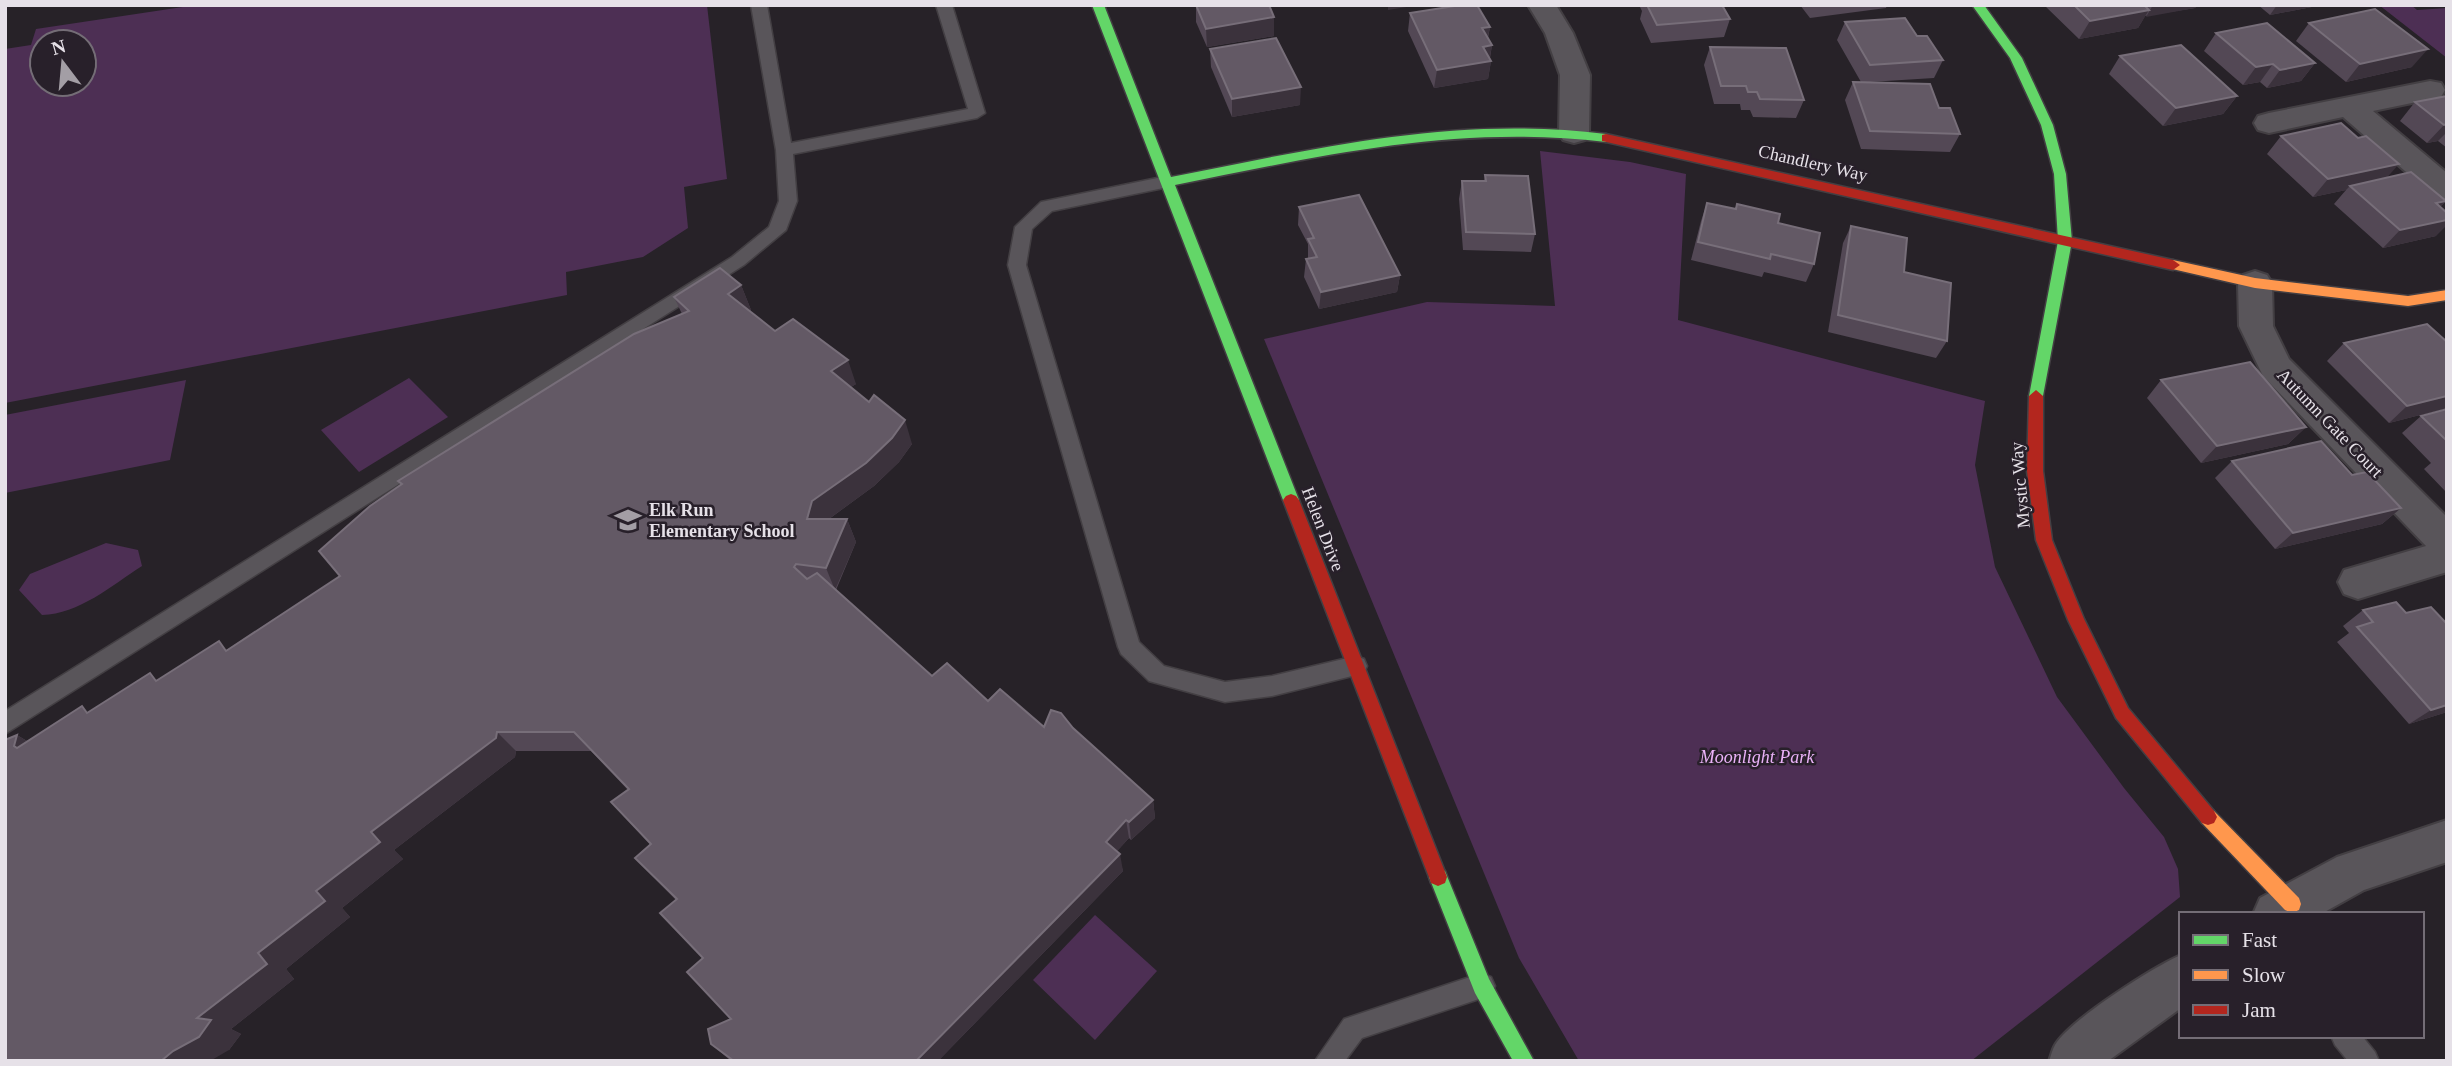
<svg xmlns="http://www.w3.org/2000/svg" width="2452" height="1066" viewBox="0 0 2452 1066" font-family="Georgia,serif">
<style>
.green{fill:#4d2f54;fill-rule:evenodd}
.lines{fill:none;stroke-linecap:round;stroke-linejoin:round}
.lane-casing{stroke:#433f43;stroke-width:3}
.street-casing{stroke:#433f43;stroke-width:4}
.fast-casing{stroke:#433f43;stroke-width:3}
.slow-casing{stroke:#433f43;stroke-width:3}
.jam-casing{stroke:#433f43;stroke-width:3}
.lane{fill:#59555a;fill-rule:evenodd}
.street{fill:#59555a;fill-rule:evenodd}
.fast{fill:#63d668;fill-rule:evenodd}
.slow{fill:#ff974d;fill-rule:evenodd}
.jam{fill:#b3261e;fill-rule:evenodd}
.wall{fill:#534855}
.shaded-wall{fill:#3b323c}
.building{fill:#635965;stroke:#776e79;stroke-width:2}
.labels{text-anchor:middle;stroke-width:5;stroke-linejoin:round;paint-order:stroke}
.street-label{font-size:18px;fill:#e6e1e8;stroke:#28202a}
.poi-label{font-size:18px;font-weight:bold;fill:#e6e1e8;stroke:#28202a;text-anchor:start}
.park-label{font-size:18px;font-style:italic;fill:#eab2f8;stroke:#28202a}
</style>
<rect width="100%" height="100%" fill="#272228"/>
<!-- green -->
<g class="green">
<path d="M196 5H707L727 179 684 187 688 228 643 257 566 272 567 295 5 403V49L31 45 36 29ZM84 42V84H42V42Z"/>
<path d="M2379 5H2411L2417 10 2447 8V58Z"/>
<path d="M1540 151 1630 162 1686 174 1678 320 1985 401 1975 465 1995 567 2057 697 2124 788 2164 837 2178 869 2180 897 1971 1061H1579L1519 958 1264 339 1427 302 1555 306Z"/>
<path d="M409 378 448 417 359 472 321 430Z"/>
<path d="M186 380 170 460 5 493V415Z"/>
<path d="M106 543 138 550 142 566C111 586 79 614 42 615L19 590 30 574Z"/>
<path d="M1095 915 1157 971 1095 1040 1033 980Z"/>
</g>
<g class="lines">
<!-- lane casing -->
<g class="lane-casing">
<g id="lane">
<path d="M751 5H767L791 143 968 109 936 5H952L985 113 977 118 793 154 797 201 786 230 744 265 5 734V711L732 257 769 227 779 201 776 150Z"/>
<path d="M1167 176 1176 182 1173 186 1052 211 1032 229 1026 265 1139 642 1164 666 1225 682 1272 676 1356 656 1364 659 1367 666 1364 673 1272 696 1225 702 1149 681 1121 654 1118 647 1008 265 1015 227 1041 202Z"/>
<path d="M1482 973 1491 977 1495 986 1491 995 1362 1038 1345 1061H1315L1344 1019Z"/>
<path d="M2331 1036H2362L2375 1052 2379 1061H2348L2335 1045Z"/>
</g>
</g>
<!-- street casing -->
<g class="street-casing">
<g id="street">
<path d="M1528 5H1556L1573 33 1590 75 1589 133 1585 140 1574 143 1563 140 1559 133 1560 75 1545 33Z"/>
<path d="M2430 81 2441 83 2445 90 2441 97 2373 111 2447 173V201L2436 198 2343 117 2269 133 2258 130 2254 123 2258 116 2269 113Z"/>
<path d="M2255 271 2267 275 2272 283 2273 326 2289 359 2447 517V572L2358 599 2344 594 2338 582 2344 570 2426 546 2263 376 2239 326 2238 283 2243 275Z"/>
<path d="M2447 820V862L2364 890 2321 914H2253L2260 898 2337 857Z"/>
<path d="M2181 955V1008L2108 1061H2049C2051 1056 2052 1050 2055 1045 2070 1020 2153 967 2181 955Z"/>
</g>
</g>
<!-- fast casing -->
<g class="fast-casing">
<g id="fast">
<path d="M1092 5H1104L1171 177C1319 148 1455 115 1606 134L1612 138 1606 142C1455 124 1321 156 1175 185L1299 500 1296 504H1286L1283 500Z"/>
<path d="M1972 5H1984L2022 58 2053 125 2066 174 2072 241 2043 396 2036 402 2029 396 2058 241 2054 174 2041 125 2010 58Z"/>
<path d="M1438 868 1445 871 1489 979 1534 1061H1513L1475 993 1429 877 1431 871Z"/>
</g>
</g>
<!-- slow casing -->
<g class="slow-casing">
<g id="slow">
<path d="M2173 260 2255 278 2408 296 2447 290V300L2408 306 2255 288 2168 268 2166 265 2168 262Z"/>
<path d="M2208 809 2214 811 2299 898 2301 904 2299 910 2292 913 2285 910 2202 823 2199 817 2202 811Z"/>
</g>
</g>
<!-- jam casing -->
<g class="jam-casing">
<g id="jam">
<path d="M1606 134 2173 260 2180 265 2173 270 1602 141V135Z"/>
<path d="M2036 390 2043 396V471L2052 540 2084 619 2128 708 2214 811 2217 817 2214 823 2208 825 2202 823 2116 718 2068 620 2036 540 2027 471 2029 396Z"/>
<path d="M1291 494 1296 496 1299 500 1447 877 1445 883 1438 886 1431 883 1429 877 1283 500 1286 496Z"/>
</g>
</g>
<!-- lane -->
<use href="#lane" class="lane"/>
<!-- street -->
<use href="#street" class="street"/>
<!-- fast -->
<use href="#fast" class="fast"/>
<!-- slow -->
<use href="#slow" class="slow"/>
<!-- jam -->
<use href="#jam" class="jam"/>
</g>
<!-- wall -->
<g class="wall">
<path d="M1196 5 1274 17V36L1207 47 1196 22Z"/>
<path d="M1639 5H1722L1730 19 1724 37 1651 43 1640 19 1642 11Z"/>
<path d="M1800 5H1887L1886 8 1810 18Z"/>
<path d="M2044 5H2197L2195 8 2145 16 2138 28 2079 39Z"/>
<path d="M2258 5H2322L2270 15Z"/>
<path d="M1410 13 1490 27 1488 38 1492 45 1490 58 1491 61 1488 79 1434 88 1408 31Z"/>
<path d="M1845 22 1917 36 1943 60 1934 78 1870 82 1939 108 1960 134 1950 152 1861 149 1845 100 1853 82H1861L1837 40Z"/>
<path d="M2309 23 2412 67 2346 82 2296 41Z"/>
<path d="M2216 33 2315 63 2301 81 2267 88 2260 82 2243 85 2204 51Z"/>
<path d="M1710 47 1804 100 1796 118 1753 117 1750 110H1741L1740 104H1714L1704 65Z"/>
<path d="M1210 49 1300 105 1232 117 1211 67Z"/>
<path d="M2120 56 2237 96 2223 114 2163 126 2109 74Z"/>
<path d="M2447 96V148L2438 141 2427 143 2400 121 2415 102Z"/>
<path d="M2281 136 2446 201 2440 207 2436 236 2383 248 2334 204 2346 190 2313 197 2267 154Z"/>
<path d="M1485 175 1535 234 1531 252 1463 250 1459 199 1462 181H1484Z"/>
<path d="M1707 203 1736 209 1737 204 1778 223 1814 264 1806 282 1764 272 1762 277 1691 260 1701 221Z"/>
<path d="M1299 207 1400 275 1397 292 1319 309 1304 277 1306 259 1308 258V244L1298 225Z"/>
<path d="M1851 226 1947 341 1936 358 1828 332 1843 243Z"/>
<path d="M741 285 751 310 750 311 775 331 856 384 851 387 912 444 899 462 874 486 829 519H847L856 542 836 590 932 676 1044 727 1073 728 1153 800 1155 818 1131 840 1129 838 1117 851 1123 871 938 1061H731L711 1044 731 1019 703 958 676 900 635 858 650 844 611 802 628 790 591 751H516L515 757 394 850 403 859 342 908 350 917 286 969 294 979 231 1029 241 1034 229 1050 17 735 27 741 159 679 228 649 340 576 401 485 398 481 682 314 674 297Z"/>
<path d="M2447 342V408L2389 423 2327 361 2344 343Z"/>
<path d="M2161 380 2306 427 2288 444 2201 463 2147 398Z"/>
<path d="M2447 409V493L2424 469 2431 463 2402 433 2421 416Z"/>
<path d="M2232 461 2352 475 2401 508 2382 524 2275 549 2215 478Z"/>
<path d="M2363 610 2406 613 2447 624V712L2409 724 2337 642 2349 633 2343 626Z"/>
</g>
<!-- shaded-wall -->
<g class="shaded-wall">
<path d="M1388 5H1419L1388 10Z"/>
<path d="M2153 5H2197L2195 8 2146 17Z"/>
<path d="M2277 5H2322L2270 15Z"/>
<path d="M2149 10 2138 28 2079 39 2090 21Z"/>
<path d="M1274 17V36L1207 47 1206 29Z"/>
<path d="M1490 27 1486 45 1482 28Z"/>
<path d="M1492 45 1489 61H1491L1488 79 1434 88 1437 70 1483 47Z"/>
<path d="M2428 49 2412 67 2346 82 2360 64Z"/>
<path d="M2315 63 2301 81 2267 88 2280 70Z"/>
<path d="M2273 64 2260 82 2243 85 2256 67Z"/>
<path d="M1301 87 1300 105 1232 117V99Z"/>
<path d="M2237 96 2223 114 2163 126 2176 108Z"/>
<path d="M2447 124V132L2438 141 2427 143 2444 125Z"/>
<path d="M2399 164 2383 182 2350 186 2346 190 2313 197 2328 179Z"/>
<path d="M2446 201 2429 219 2436 203Z"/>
<path d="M2447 220V225L2436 236 2383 248 2400 230Z"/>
<path d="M1400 275 1397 292 1319 309 1321 292Z"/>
<path d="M741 285 751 310 738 319 728 294Z"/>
<path d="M848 360 856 384 839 395 831 371Z"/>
<path d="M2447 396V408L2389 423 2407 406Z"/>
<path d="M905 420 912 444 899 462 874 486 822 524 807 519 812 501Z"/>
<path d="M2306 427 2288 444 2201 463 2217 446Z"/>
<path d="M2401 508 2382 524 2275 549 2293 533Z"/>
<path d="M847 519 856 542 835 590 826 568Z"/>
<path d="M2447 705V712L2409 724 2431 710Z"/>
<path d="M497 732 516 751 515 757 394 850 403 859 342 908 350 917 286 969 294 979 231 1029 241 1034 229 1050 210 1061H161L197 1018 371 832Z"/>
<path d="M17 735 48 754 46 766 14 746Z"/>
<path d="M1153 800 1155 818 1131 840 1129 822Z"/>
<path d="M1126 820 1129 838 1110 859 1106 842Z"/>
<path d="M1120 854 1123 871 938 1061H916Z"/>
</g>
<!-- building -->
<g class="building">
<path d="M1196 5H1269L1274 17 1206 29Z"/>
<path d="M1461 5H1477L1490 27 1482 28 1492 45 1483 47 1491 61 1437 70 1410 13Z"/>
<path d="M1647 5H1722L1730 19 1657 25Z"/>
<path d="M2074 5H2144L2149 10 2090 21Z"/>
<path d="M2375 9 2428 49 2360 64 2309 23Z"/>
<path d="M1905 18 1917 36H1927L1943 60 1870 65 1845 22Z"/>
<path d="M2267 23 2315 63 2280 70 2273 64 2256 67 2216 33Z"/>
<path d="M1276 38 1301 87 1232 99 1210 49Z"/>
<path d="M2181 45 2237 96 2176 108 2120 56Z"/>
<path d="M1710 47 1786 48 1804 100 1760 99 1757 92H1748L1746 86H1721Z"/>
<path d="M1853 82 1930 84 1939 108H1950L1960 134 1870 131Z"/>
<path d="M2447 96V124L2444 125 2415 102Z"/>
<path d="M2341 123 2358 138 2366 136 2399 164 2328 179 2281 136Z"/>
<path d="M2411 172 2446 201 2436 203 2447 213V220L2400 230 2350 186Z"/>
<path d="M1485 175 1528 176 1535 234 1466 232 1462 181H1486Z"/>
<path d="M1359 195 1400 275 1321 292 1306 259 1317 257 1308 239 1314 238 1299 207Z"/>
<path d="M1707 203 1736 209 1737 204 1780 214 1778 223 1820 233 1814 264 1771 254 1770 259 1698 242Z"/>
<path d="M1851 226 1907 238 1904 272 1951 283 1947 341 1838 315Z"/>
<path d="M720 268 741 285 728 294 775 331 793 319 848 360 831 371 869 402 874 395 905 420 892 438 866 463 812 501 807 519H847L826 568 796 564 794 567 807 579 817 573 932 676 947 663 988 701 1000 689 1044 727 1051 710 1061 713 1073 728 1153 800 1129 822 1126 820 1106 842 1120 854 916 1061H734L711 1044 708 1029 731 1019 687 972 703 958 660 913 677 899 635 858 651 844 611 802 629 789 574 732H497L496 738 371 832 380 842 316 891 325 901 258 953 267 964 197 1018 211 1020 199 1037 173 1051 161 1061H5V740L17 735 14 746 17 748 82 706 87 713 150 673 156 681 219 641 226 651 340 576 319 551 370 506 402 484 398 481 634 334 689 311 674 297Z"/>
<path d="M2427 324 2447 342V396L2407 406 2344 343Z"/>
<path d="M2250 362 2306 427 2217 446 2161 380Z"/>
<path d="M2447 409V441L2421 416Z"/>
<path d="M2321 441 2352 475 2367 472 2401 508 2293 533 2232 461Z"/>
<path d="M2396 602 2406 613 2431 607 2447 624V705L2431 710 2357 627 2373 622 2363 610Z"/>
</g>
<!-- icons -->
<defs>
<g id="school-bare" transform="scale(2.1)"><path d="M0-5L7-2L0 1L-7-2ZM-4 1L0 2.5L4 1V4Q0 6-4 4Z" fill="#a39ea5" stroke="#28202a" stroke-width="2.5" paint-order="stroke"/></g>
</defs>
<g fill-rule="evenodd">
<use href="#school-bare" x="628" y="520"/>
</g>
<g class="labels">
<!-- street labels -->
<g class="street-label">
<text transform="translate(1813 163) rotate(13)" y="6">Chandlery Way</text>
<text transform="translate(2330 423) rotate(46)" y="6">Autumn Gate Court</text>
<text transform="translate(2020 485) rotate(-95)" y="6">Mystic Way</text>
<text transform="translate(1323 529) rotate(69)" y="6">Helen Drive</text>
</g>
<!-- poi labels -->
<g class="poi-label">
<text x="649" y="516">Elk Run<tspan x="649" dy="21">Elementary School</tspan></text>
</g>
<!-- park labels -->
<g class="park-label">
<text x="1757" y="763">Moonlight Park</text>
</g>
</g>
<!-- border -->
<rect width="2452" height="1066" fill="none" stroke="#e6e1e8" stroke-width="14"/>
<!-- legend -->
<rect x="2179" y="912" width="245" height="126" fill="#28202a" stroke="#746d76" stroke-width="2"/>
<rect x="2193" y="935" width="35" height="10" fill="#63d668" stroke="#746d76" stroke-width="2"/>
<text x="2242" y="947" font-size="21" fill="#e6e1e8">Fast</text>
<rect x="2193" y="970" width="35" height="10" fill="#ff974d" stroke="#746d76" stroke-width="2"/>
<text x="2242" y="982" font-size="21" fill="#e6e1e8">Slow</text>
<rect x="2193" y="1005" width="35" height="10" fill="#b3261e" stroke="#746d76" stroke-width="2"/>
<text x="2242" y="1017" font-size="21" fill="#e6e1e8">Jam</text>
<!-- north arrow -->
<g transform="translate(63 63) rotate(344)"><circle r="33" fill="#28202a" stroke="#746d76" stroke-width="2"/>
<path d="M0-5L12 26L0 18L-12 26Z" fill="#a39ea5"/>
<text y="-10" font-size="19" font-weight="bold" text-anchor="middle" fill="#e6e1e8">N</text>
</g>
</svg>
